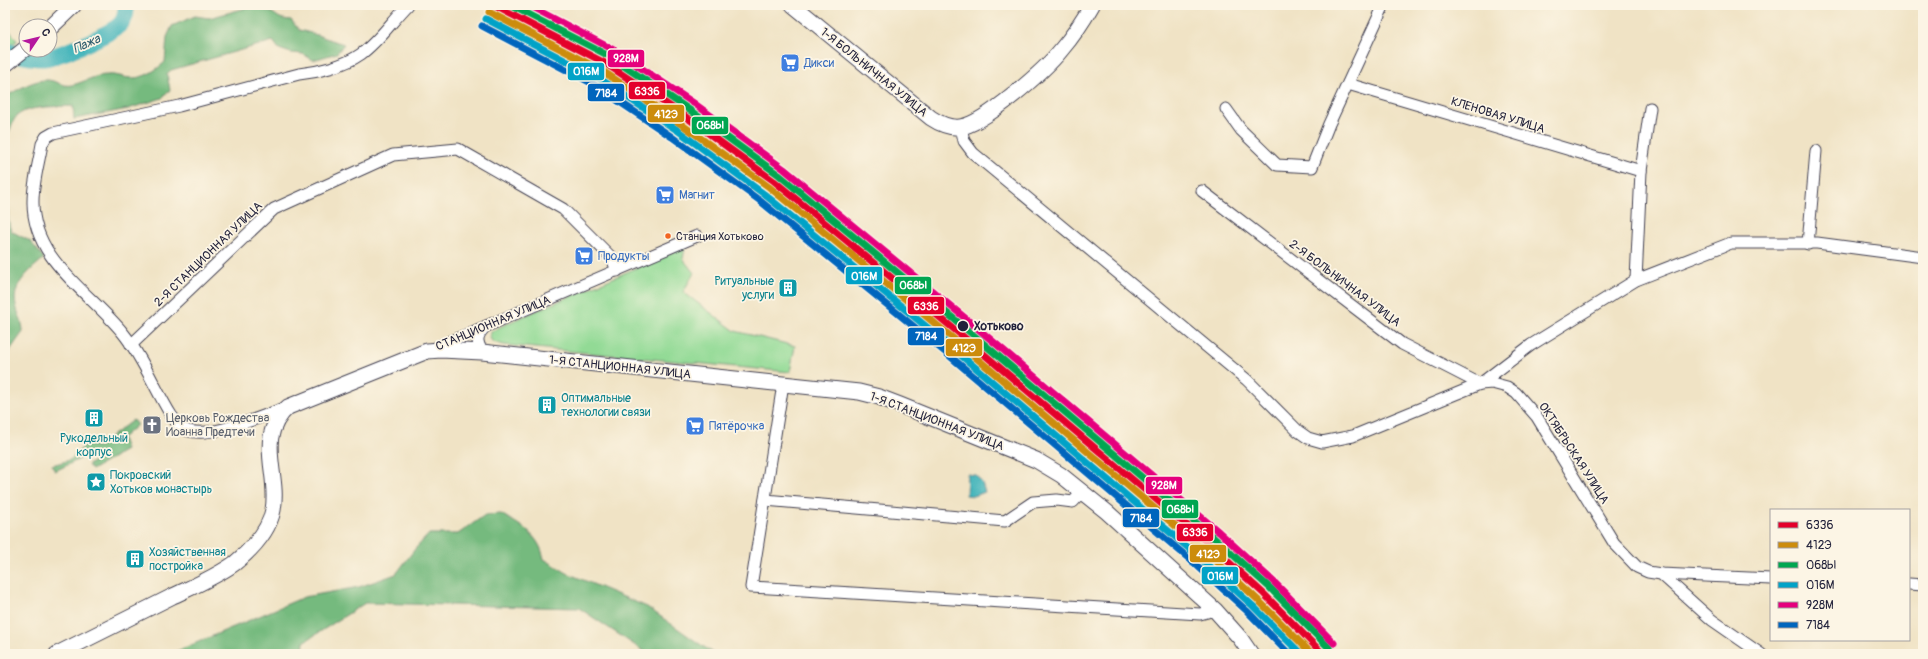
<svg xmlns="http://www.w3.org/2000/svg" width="1928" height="659" viewBox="0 0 1928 659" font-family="Pangolin,sans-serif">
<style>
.green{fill:#92da95;stroke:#5a7e68}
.forest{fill:#75ba7e;stroke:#4c6e5c}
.water{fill:#45b5bb;stroke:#346c7b}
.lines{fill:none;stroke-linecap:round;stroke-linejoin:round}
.river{stroke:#45b5bb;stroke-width:17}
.street-casing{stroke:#413f50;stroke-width:13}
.secondary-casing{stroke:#413f50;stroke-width:17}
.street{stroke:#fff;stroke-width:11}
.secondary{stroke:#fff;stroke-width:15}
.rail-1-casing{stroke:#fcf5e5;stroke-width:10}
.rail-2-casing{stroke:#fcf5e5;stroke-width:10}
.rail-3-casing{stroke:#fcf5e5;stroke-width:10}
.rail-4-casing{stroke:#fcf5e5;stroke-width:10}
.rail-5-casing{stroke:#fcf5e5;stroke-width:10}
.rail-6-casing{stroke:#fcf5e5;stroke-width:10}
.rail-1{stroke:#e4002b;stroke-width:7}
.rail-2{stroke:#cc8c0c;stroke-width:7}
.rail-3{stroke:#00a651;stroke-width:7}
.rail-4{stroke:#02a2c7;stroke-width:7}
.rail-5{stroke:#e5007d;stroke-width:7}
.rail-6{stroke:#0065bd;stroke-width:7}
.bus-dot{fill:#f26522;stroke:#fcf5e5;stroke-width:1.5}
.stop-dot{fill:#22223b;stroke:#fcf5e5;stroke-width:1.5}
.labels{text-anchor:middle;stroke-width:3.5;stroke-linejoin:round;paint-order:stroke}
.bus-label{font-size:11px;fill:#22223b;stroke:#fcf5e5;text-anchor:start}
.shop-label{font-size:12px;fill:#366cbe;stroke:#fcf5e5;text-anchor:start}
.street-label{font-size:12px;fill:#22223b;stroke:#fcf5e5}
.culture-label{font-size:12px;fill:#0d838f;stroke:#fcf5e5;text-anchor:start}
.stop-label{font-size:12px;font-weight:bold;fill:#22223b;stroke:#fcf5e5;text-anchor:start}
.worship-label{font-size:12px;fill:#5b616d;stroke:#fcf5e5;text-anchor:start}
.water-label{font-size:13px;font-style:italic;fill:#305d6e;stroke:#fcf5e5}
.line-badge{stroke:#fcf5e5;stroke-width:1.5}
.badge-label{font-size:11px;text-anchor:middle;font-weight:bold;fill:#fff}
</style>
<rect width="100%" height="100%" fill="#fcf5e5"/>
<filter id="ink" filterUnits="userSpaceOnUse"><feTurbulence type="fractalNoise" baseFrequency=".025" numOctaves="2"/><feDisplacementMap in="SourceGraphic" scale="8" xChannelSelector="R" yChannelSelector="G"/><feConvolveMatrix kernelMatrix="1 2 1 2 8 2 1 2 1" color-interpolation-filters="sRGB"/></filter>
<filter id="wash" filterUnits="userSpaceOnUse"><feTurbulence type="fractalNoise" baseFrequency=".012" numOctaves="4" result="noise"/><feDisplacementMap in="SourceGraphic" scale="16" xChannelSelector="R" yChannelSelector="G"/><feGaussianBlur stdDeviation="0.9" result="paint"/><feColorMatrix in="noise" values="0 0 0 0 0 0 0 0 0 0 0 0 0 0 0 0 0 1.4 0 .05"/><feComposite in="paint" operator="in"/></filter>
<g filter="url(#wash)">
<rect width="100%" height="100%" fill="#f0e3c5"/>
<!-- green -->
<g class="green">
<path d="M5 24 17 41 5 48Z"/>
<path d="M685 247 683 259 694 273 683 292 735 331 795 346 790 372 504 345 493 342 489 337 492 331 508 323Z"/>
</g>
<!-- forest -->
<g class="forest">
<path d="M246 8C254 8 261 8 268 11 280 16 276 19 291 20L299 30C315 33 328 40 344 44L337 53 313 60 303 54 291 53 279 49 273 41 171 70 167 74 170 90 162 98 128 109 74 119 73 106C58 107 26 105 16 117 10 124 11 134 5 139V97C17 90 34 79 48 80 57 81 63 87 72 85 85 82 94 75 108 75 116 74 124 78 132 78 145 78 156 70 165 62L167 37 172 26 195 16 209 18Z"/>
<path d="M5 190C10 204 6 218 11 231L30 241 44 258C31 270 11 284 16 305 18 315 23 322 23 332L5 357Z"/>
<path d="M133 420 137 425 122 438 126 450 92 470 88 465 98 459 94 452 55 471 52 465 70 460 86 444 99 447 106 440Z"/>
<path d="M501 514C521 526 539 534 544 559L567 573 647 607 714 654H648L579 608 365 603 304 642 303 654H170L304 597 359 587 396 574 415 549 429 534H458L485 515Z"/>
</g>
<!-- water -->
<path class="water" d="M967 474 976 475 982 483 985 492 974 496 966 495Z"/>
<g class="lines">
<!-- river -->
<path class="river" d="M5 51C17 54 31 59 44 58 58 57 115 33 122 22 126 17 126 12 126 5"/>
</g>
</g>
<g filter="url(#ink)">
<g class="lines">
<!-- street casing -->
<g class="street-casing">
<g id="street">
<path d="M1348 84 1641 171"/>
<path d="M1226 109 1241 130 1277 165 1312 167 1329 124 1384 5"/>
<path d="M961 127 964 141 973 153 1247 380 1298 431 1308 438 1322 442 1353 436 1480 384 1492 383 1507 387 1516 393 1537 417 1614 543 1637 567 1648 572 1661 574 1771 579"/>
<path d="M1202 191 1402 344 1480 384 1531 345 1636 280 1731 243H1817L1923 257"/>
<path d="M1808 244 1816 151"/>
<path d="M1636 280 1641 171 1650 108"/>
<path d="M131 345 274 209 393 155 458 149 563 209 612 258 617 271"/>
<path d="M433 349 697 236"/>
<path d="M482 352C476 340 476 336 486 326"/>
<path d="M783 384 751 587 1200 614 1215 610"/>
<path d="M288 407C263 415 203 444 180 427 177 424 174 418 171 415 155 389 142 356 123 333 90 292 32 260 33 201 33 182 39 162 42 144L46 137 53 133 179 106 299 74C318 72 344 66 361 54 379 41 392 21 408 5"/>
<path d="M765 500 1005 521 1033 502 1057 500 1073 502 1083 491"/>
<path d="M1661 574 1712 620 1761 654"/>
<path d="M1909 584 1923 585"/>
</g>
</g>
<!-- secondary casing -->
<g class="secondary-casing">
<g id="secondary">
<path d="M793 5 931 118C940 124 949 128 960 127 983 125 1046 69 1061 50 1073 36 1083 21 1092 5"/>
<path d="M50 28 74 5"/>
<path d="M5 65 26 48"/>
<path d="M57 654C95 635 133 616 171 597 192 587 216 577 235 563 251 550 269 531 273 510 280 473 254 438 288 407L427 351 441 350 482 352 859 392 879 397 900 405 1036 460 1061 475 1107 512 1215 610 1240 638 1251 654"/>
</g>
</g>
<!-- street -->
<use href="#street" class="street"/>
<!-- secondary -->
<use href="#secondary" class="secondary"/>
<!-- rail-1 casing -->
<g class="rail-1-casing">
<path id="rail-1" d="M493 5 605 63 686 117 774 181 960 334 1209 544 1264 594 1323 654"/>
</g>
<!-- rail-2 casing -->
<g class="rail-2-casing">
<path id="rail-2" d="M489 12 601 70 681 124 769 187 955 340 1204 550 1258 600 1312 654"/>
</g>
<!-- rail-3 casing -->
<g class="rail-3-casing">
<path id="rail-3" d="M510 5 609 56 691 111 779 175 965 328 1214 538 1270 588 1329 648"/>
</g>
<!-- rail-4 casing -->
<g class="rail-4-casing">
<path id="rail-4" d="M486 19 597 77 677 130 764 194 950 346 1198 556 1253 606 1301 654"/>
</g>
<!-- rail-5 casing -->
<g class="rail-5-casing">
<path id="rail-5" d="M528 5 614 50 695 104 784 169 970 322 1219 532 1275 583 1334 643"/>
</g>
<!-- rail-6 casing -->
<g class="rail-6-casing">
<path id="rail-6" d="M482 26 593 84 672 137 759 200 945 352 1193 562 1247 611 1289 654"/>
</g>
<!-- rail-1 -->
<use href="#rail-1" class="rail-1"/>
<!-- rail-2 -->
<use href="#rail-2" class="rail-2"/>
<!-- rail-3 -->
<use href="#rail-3" class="rail-3"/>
<!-- rail-4 -->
<use href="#rail-4" class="rail-4"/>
<!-- rail-5 -->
<use href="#rail-5" class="rail-5"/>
<!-- rail-6 -->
<use href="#rail-6" class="rail-6"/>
</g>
</g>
<!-- icons -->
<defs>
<g id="supermarket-square" transform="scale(1)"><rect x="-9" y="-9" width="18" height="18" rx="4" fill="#3f7fe0" stroke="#fcf5e5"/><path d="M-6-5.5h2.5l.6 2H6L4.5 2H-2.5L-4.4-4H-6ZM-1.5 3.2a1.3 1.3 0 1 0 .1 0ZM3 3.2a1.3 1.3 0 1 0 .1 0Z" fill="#fff"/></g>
<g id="building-square" transform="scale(1)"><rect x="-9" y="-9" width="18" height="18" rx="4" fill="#0f9aa8" stroke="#fcf5e5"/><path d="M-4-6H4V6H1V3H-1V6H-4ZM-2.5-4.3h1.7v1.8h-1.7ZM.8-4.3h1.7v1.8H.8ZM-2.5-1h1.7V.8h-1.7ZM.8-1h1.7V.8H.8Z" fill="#fff"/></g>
<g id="church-square" transform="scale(1)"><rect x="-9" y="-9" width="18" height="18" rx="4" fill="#6b7280" stroke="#fcf5e5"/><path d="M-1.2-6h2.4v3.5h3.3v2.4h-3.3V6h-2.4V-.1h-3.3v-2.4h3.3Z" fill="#fff"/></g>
<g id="sight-square" transform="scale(1)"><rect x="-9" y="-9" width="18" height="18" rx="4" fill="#0f9aa8" stroke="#fcf5e5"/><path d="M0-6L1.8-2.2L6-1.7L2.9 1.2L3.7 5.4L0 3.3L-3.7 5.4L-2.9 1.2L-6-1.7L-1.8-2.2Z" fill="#fff"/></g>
</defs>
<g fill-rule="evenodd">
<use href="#supermarket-square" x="790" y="63"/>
<use href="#supermarket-square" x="665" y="195"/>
<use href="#supermarket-square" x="584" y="256"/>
<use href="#building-square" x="788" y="288"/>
<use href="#building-square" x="547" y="405"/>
<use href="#building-square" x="94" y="418"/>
<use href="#church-square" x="152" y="425"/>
<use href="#supermarket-square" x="695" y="426"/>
<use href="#sight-square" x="96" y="482"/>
<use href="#building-square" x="135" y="559"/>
</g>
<!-- markers -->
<circle class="bus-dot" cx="668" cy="236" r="3.5"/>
<circle class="stop-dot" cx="963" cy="326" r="6"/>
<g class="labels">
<!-- bus labels -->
<g class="bus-label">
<text x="676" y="240">Станция Хотьково</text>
</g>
<!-- shop labels -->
<g class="shop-label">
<text x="804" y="67">Дикси</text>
<text x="679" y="199">Магнит</text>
<text x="598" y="260">Продукты</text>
<text x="709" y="430">Пятёрочка</text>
</g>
<!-- street labels -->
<g class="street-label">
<text transform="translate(874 72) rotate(39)" y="4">1-Я БОЛЬНИЧНАЯ УЛИЦА</text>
<text transform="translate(1498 115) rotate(17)" y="4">КЛЕНОВАЯ УЛИЦА</text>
<text transform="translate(208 254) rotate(-44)" y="4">2-Я СТАНЦИОННАЯ УЛИЦА</text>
<text transform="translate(1345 283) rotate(37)" y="4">2-Я БОЛЬНИЧНАЯ УЛИЦА</text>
<text transform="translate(493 323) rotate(-23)" y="4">СТАНЦИОННАЯ УЛИЦА</text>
<text transform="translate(620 367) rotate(6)" y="4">1-Я СТАНЦИОННАЯ УЛИЦА</text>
<text transform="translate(937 421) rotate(21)" y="4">1-Я СТАНЦИОННАЯ УЛИЦА</text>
<text transform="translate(1574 453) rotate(57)" y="4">ОКТЯБРЬСКАЯ УЛИЦА</text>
</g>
<!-- culture labels -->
<g class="culture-label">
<text x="774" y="285" text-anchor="end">Ритуальные<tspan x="774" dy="14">услуги</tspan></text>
<text x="561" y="402">Оптимальные<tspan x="561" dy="14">технологии связи</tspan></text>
<text x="94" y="442" text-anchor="middle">Рукодельный<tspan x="94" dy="14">корпус</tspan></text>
<text x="110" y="479">Покровский<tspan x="110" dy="14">Хотьков монастырь</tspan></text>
<text x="149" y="556">Хозяйственная<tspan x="149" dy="14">постройка</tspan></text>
</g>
<!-- stop labels -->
<g class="stop-label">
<text x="974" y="330">Хотьково</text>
</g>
<!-- worship labels -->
<g class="worship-label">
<text x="166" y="422">Церковь Рождества<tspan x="166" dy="14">Иоанна Предтечи</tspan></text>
</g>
<!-- water labels -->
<g class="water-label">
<text transform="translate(86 43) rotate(-24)" y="5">Пажа</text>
</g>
</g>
<g class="line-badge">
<rect x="607" y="49" width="38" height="19" rx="4" fill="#e5007d"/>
<rect x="567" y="62" width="38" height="19" rx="4" fill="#02a2c7"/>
<rect x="628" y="81" width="38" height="19" rx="4" fill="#e4002b"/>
<rect x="587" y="83" width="38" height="19" rx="4" fill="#0065bd"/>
<rect x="647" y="104" width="38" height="19" rx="4" fill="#cc8c0c"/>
<rect x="691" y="116" width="38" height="19" rx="4" fill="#00a651"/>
<rect x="845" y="266" width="38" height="19" rx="4" fill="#02a2c7"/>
<rect x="894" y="276" width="38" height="19" rx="4" fill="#00a651"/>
<rect x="907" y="296" width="38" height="19" rx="4" fill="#e4002b"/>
<rect x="907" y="327" width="38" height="19" rx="4" fill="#0065bd"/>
<rect x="945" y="338" width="38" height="19" rx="4" fill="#cc8c0c"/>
<rect x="1145" y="476" width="38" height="19" rx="4" fill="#e5007d"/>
<rect x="1161" y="499" width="38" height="20" rx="4" fill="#00a651"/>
<rect x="1122" y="508" width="38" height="20" rx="4" fill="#0065bd"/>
<rect x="1176" y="523" width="38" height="19" rx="4" fill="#e4002b"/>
<rect x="1189" y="544" width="38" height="19" rx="4" fill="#cc8c0c"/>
<rect x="1201" y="566" width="38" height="19" rx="4" fill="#02a2c7"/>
</g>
<g class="badge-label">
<text x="626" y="62">928М</text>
<text x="586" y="75">016М</text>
<text x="647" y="95">6336</text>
<text x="606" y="97">7184</text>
<text x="666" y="118">412Э</text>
<text x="710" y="129">068Ы</text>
<text x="864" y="280">016М</text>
<text x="913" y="289">068Ы</text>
<text x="926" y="310">6336</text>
<text x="926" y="340">7184</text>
<text x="964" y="352">412Э</text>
<text x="1164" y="489">928М</text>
<text x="1180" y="513">068Ы</text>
<text x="1141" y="522">7184</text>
<text x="1195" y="536">6336</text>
<text x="1208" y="558">412Э</text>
<text x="1220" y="580">016М</text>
</g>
<!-- margin -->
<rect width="1928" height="659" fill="none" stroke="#fcf5e5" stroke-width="20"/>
<!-- legend -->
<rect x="1770" y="509" width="140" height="132" fill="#fcf5e5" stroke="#a5a1a1"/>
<rect x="1778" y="522" width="20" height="6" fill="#e4002b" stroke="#a5a1a1"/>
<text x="1806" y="529" font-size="12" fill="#22223b">6336</text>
<rect x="1778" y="542" width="20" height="6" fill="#cc8c0c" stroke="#a5a1a1"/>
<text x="1806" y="549" font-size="12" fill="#22223b">412Э</text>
<rect x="1778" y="562" width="20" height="6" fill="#00a651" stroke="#a5a1a1"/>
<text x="1806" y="569" font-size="12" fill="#22223b">068Ы</text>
<rect x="1778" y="582" width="20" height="6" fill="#02a2c7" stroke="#a5a1a1"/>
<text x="1806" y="589" font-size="12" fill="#22223b">016М</text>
<rect x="1778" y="602" width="20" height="6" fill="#e5007d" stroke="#a5a1a1"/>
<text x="1806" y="609" font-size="12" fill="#22223b">928М</text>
<rect x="1778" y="622" width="20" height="6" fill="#0065bd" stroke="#a5a1a1"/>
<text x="1806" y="629" font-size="12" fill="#22223b">7184</text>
<!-- north arrow -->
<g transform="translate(38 38) rotate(55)"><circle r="19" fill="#fcf5e5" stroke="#a5a1a1"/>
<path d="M0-3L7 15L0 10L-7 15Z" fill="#b5179e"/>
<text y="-6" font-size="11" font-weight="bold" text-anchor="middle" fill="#22223b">С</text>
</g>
</svg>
